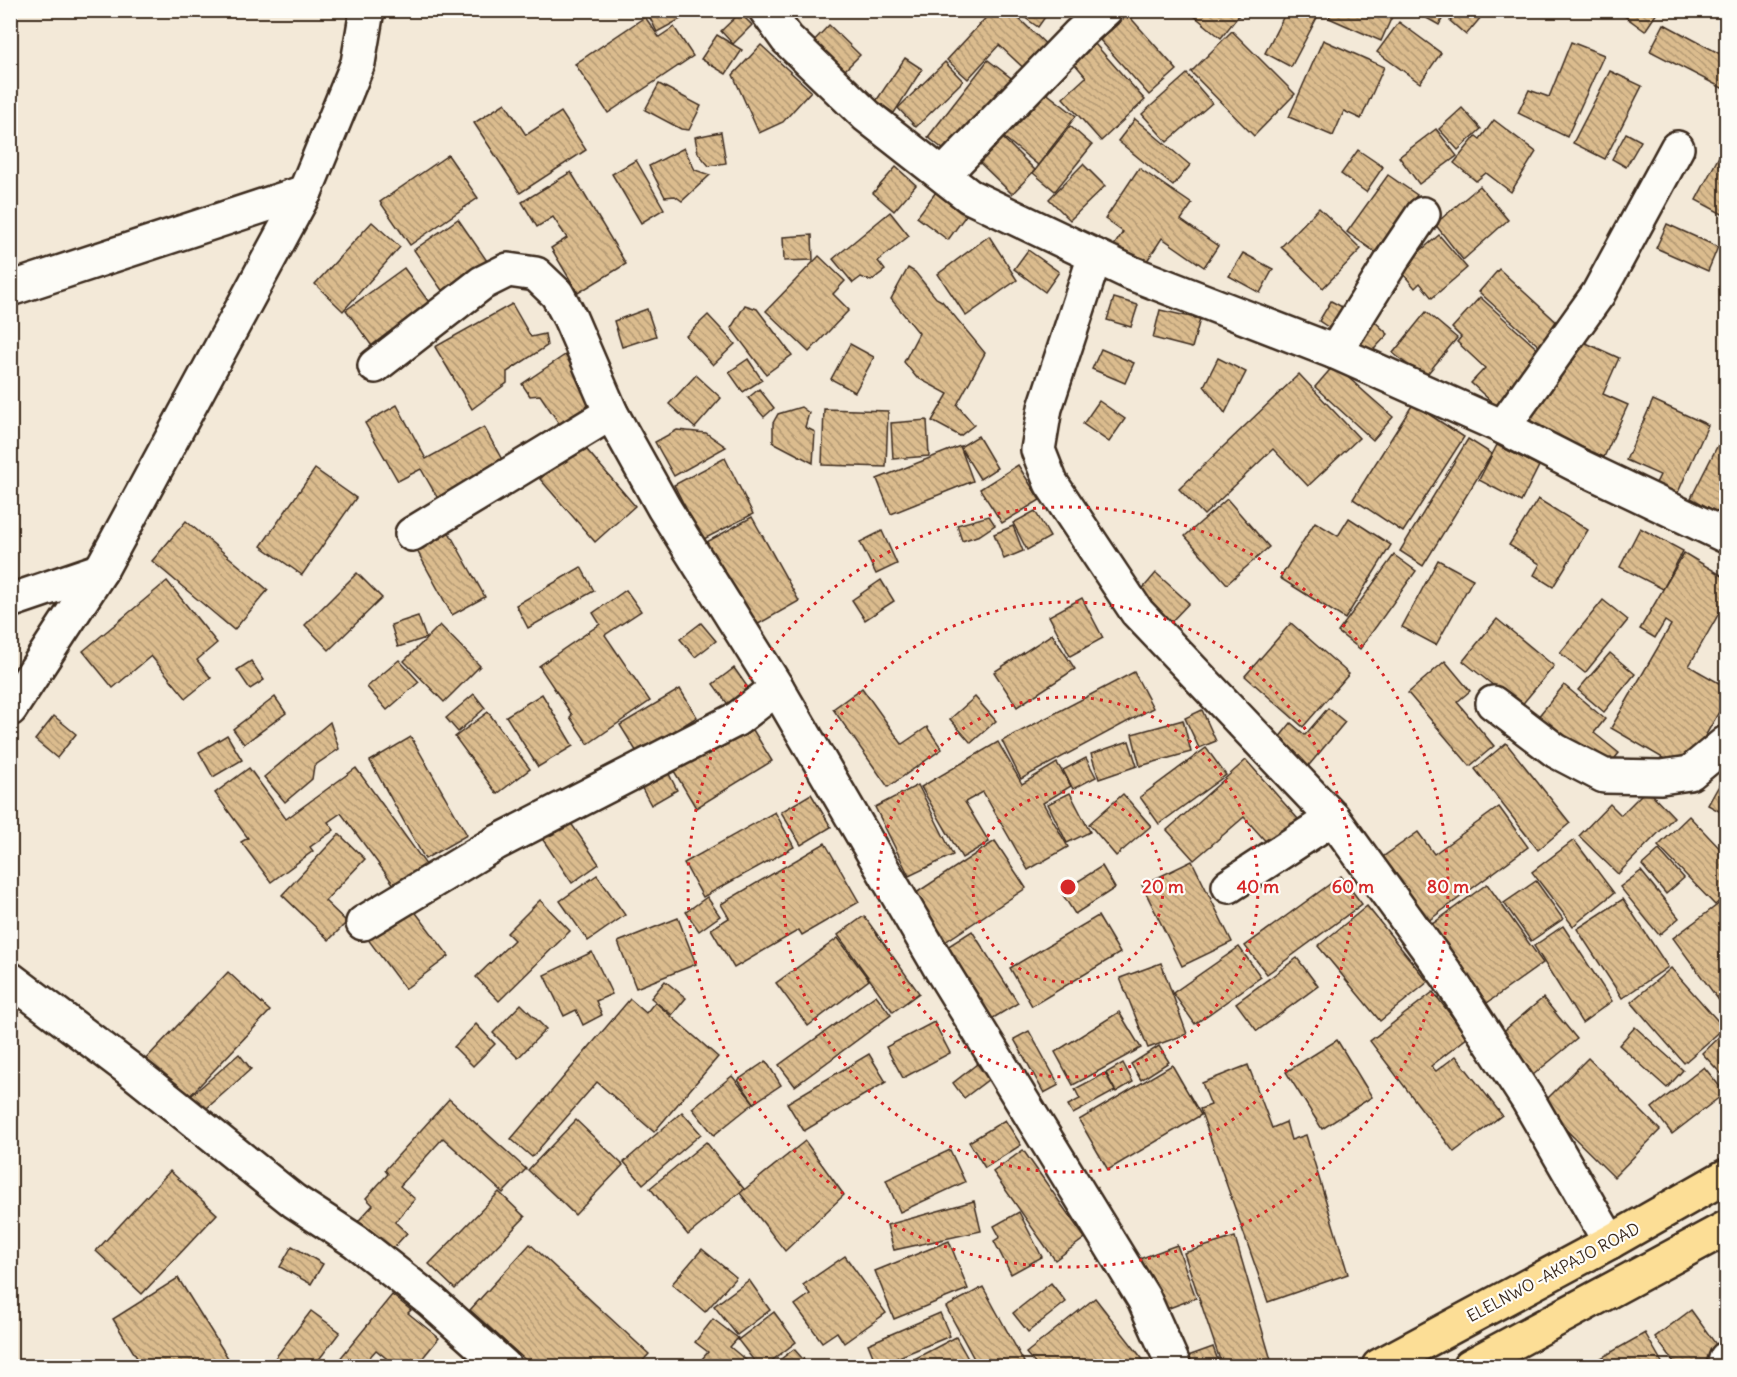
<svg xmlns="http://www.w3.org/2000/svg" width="1737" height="1377" viewBox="0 0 1737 1377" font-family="Delius,sans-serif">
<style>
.building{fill:url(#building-back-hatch);stroke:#3b2a1e;stroke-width:1.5}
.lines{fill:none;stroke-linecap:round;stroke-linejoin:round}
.minor-casing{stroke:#3b2a1e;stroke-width:38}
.major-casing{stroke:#3b2a1e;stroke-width:38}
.minor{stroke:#fdfcf7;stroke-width:33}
.major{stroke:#fcde96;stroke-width:33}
.ring{fill:none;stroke:#d62828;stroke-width:3;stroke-dasharray:3 6}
.labels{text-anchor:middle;stroke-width:4.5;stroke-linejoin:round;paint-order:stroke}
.street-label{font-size:16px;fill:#3b2a1e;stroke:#fdfcf7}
.centre{fill:#d62828;stroke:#fdfcf7;stroke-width:3}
.ring-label{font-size:18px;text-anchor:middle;font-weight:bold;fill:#d62828;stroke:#fdfcf7;stroke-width:4.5;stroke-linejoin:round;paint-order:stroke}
</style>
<defs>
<pattern id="building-back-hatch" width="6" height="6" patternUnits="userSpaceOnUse" patternTransform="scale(1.5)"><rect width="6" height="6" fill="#dbbc8e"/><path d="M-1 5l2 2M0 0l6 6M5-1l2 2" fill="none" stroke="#b39973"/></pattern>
</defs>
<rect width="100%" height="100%" fill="#f3e9d8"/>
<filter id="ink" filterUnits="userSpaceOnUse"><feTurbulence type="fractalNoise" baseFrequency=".0167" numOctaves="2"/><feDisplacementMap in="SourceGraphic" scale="12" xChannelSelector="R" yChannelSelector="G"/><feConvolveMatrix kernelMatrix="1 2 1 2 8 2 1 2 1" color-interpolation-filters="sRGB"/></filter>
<g filter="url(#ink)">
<!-- building -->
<g class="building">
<path d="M646 10H697L657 32Z"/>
<path d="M993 10H1010L1053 51 1031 75 999 45 968 79 947 60Z"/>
<path d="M1014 10H1050L1038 27Z"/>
<path d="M1187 10H1243L1221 38Z"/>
<path d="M1287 10H1321L1291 67 1265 53Z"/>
<path d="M1332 10H1395L1381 41 1329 18Z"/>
<path d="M1412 10H1447L1439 25Z"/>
<path d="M1459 10H1487L1466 35 1450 21Z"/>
<path d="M1616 10H1659L1645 31Z"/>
<path d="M740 13 752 25 733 44 721 31Z"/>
<path d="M1128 15 1177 70 1149 95 1100 40Z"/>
<path d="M645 17 659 37 674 27 693 56 608 113 575 64Z"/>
<path d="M1399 22 1441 53 1420 83 1377 52Z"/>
<path d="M1664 24 1726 57V90L1650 51Z"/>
<path d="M829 25 860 55 840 75 809 46Z"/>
<path d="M1232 31 1295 94 1254 136 1191 72Z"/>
<path d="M717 35 742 50 726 74 701 59Z"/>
<path d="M1323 40 1384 67 1361 119 1344 111 1333 136 1289 117Z"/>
<path d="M1571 42 1604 55 1567 137 1518 113 1529 90 1549 97Z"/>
<path d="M1095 44 1145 100 1101 141 1063 98 1086 77 1074 63Z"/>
<path d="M761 45 811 91 783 122 759 133 733 75Z"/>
<path d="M905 58 922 69 894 113 876 101Z"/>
<path d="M988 60 1015 81 954 158 928 137Z"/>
<path d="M945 62 963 81 916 127 898 108Z"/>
<path d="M1610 71 1642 86 1605 159 1573 143Z"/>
<path d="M1187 74 1212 103 1167 142 1142 114Z"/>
<path d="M659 84 701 106 689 130 681 129 645 110Z"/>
<path d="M1040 88 1076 116 1038 165 1002 136Z"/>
<path d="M505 103 526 135 561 112 586 150 520 193 474 123Z"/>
<path d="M1462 108 1481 129 1458 150 1439 129Z"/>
<path d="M1135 119 1190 165 1173 186 1118 141Z"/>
<path d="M1494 120 1536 152 1511 192 1486 173 1476 181 1454 163 1476 136 1480 139Z"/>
<path d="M1070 126 1092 145 1055 191 1033 173Z"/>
<path d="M1436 129 1457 156 1419 184 1399 157Z"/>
<path d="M721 132 726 163 709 166 698 153 695 137Z"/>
<path d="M1626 133 1641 141 1626 167 1612 159Z"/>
<path d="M1001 136 1035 170 1012 194 977 160Z"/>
<path d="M1726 143V216L1696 200Z"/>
<path d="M684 148 695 170 710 175 682 201 675 196 665 197 649 166Z"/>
<path d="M1358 150 1383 167 1366 192 1341 174Z"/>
<path d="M448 155 478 198 410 245 380 202Z"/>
<path d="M636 160 664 209 641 223 612 174Z"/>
<path d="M1083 164 1105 186 1070 220 1049 199Z"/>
<path d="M896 167 916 185 894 211 873 193Z"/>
<path d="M1139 168 1192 204 1181 220 1218 246 1204 267 1162 238 1143 267 1113 247 1123 232 1105 219Z"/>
<path d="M571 172 626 264 578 293 551 248 567 238 553 217 537 227 522 202Z"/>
<path d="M1388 175 1417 195 1375 252 1347 232Z"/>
<path d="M1480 186 1508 220 1463 260 1435 224Z"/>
<path d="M939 188 969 211 948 240 917 217Z"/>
<path d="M1319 208 1361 249 1323 288 1281 247Z"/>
<path d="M890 212 909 236 878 261 885 270 871 281 861 277 853 283 833 259Z"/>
<path d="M458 219 494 271 450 302 414 250Z"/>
<path d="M372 222 400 247 343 311 315 284Z"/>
<path d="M1667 224 1718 247 1708 271 1656 248Z"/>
<path d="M812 235 813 260 784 261 783 237Z"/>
<path d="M1439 235 1467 268 1432 298 1420 283 1415 288 1399 269Z"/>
<path d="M989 236 1017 280 966 316 938 274Z"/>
<path d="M1028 250 1059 272 1045 292 1014 269Z"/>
<path d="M1243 253 1273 269 1260 293 1229 276Z"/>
<path d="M819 256 845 281 833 294 849 310 809 352 766 311Z"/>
<path d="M404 268 437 313 379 356 346 310Z"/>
<path d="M908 268 915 272 936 298 942 301 985 353 957 405 974 425 960 436 932 421 948 394 916 377 904 362 919 333 891 299Z"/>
<path d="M1499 269 1561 326 1541 348 1479 292Z"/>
<path d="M1480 297 1543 354 1496 406 1471 383 1485 368 1457 342 1461 337 1452 328Z"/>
<path d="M1114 298 1138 305 1131 327 1107 320Z"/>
<path d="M1331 301 1344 308 1331 329 1319 321Z"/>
<path d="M512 304 531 337 545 334 547 346 507 372V383L472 409 435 347Z"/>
<path d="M745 305 757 309 792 355 766 374 731 328Z"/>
<path d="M647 309 656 336 622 347 614 321Z"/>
<path d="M1160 310 1200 319 1192 348 1153 338Z"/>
<path d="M1426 312 1457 338 1424 378 1393 353Z"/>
<path d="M708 315 735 344 713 365 686 336Z"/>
<path d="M1370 317 1388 334 1366 358 1348 340Z"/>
<path d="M1575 338 1619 358 1603 394 1628 405 1604 457 1525 422Z"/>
<path d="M850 344 874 357 855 392 831 379Z"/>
<path d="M1101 349 1134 363 1125 383 1092 369Z"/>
<path d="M565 355 602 409 566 434 540 395 530 396 522 384Z"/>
<path d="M1218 358 1246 372 1225 413 1204 386Z"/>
<path d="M748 359 762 380 743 392 729 372Z"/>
<path d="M1334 365 1393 417 1373 440 1315 387Z"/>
<path d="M1299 374 1359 438 1308 486 1273 449 1204 515 1179 489Z"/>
<path d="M696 375 721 398 695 428 669 404Z"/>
<path d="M759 389 774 408 764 417 748 398Z"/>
<path d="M1653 400 1708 425 1676 497 1654 487 1660 475 1626 460Z"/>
<path d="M1099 401 1125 419 1109 442 1083 424Z"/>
<path d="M1413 404 1464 437 1403 532 1353 499Z"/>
<path d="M397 405 426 459 484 427 506 467 441 504 421 469 398 481 365 423Z"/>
<path d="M801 407 809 413 805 427 815 432 813 463 773 442V423L778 414Z"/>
<path d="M824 409 888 411 886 467 822 465Z"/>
<path d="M927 420 929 456 893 459 891 423Z"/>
<path d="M1726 429V517L1691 498Z"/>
<path d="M677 430 706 433 726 447 674 476 655 442Z"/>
<path d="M978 436 997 468 980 479 960 447Z"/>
<path d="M1468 439 1492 454 1423 566 1400 551Z"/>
<path d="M581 443 635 506 595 542 540 479Z"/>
<path d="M1497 445 1539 466 1521 502 1479 480Z"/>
<path d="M960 446 973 481 891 514 877 479Z"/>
<path d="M725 458 753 514 702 540 674 485Z"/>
<path d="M1018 465 1040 500 1002 523 980 489Z"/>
<path d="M315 469 356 498 302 575 261 546Z"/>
<path d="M1227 499 1269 547 1227 584 1185 536Z"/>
<path d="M1538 499 1588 530 1553 587 1534 575 1540 564 1509 545Z"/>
<path d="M1035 511 1050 537 1027 550 1013 523Z"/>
<path d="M989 516 995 525 980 535 962 541 957 525Z"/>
<path d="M752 517 799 601 753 627 705 543Z"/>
<path d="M1349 518 1391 545 1345 619 1280 578 1315 522 1338 536Z"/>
<path d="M186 521 268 590 234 630 152 561Z"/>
<path d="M1013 526 1023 551 1004 559 994 534Z"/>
<path d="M446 527 485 597 452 615 414 545Z"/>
<path d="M1640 528 1683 551 1663 589 1620 567Z"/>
<path d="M882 531 897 564 876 574 860 542Z"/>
<path d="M1684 553 1726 578V601L1689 666 1726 687V700L1685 771 1611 728 1671 625 1665 621 1655 638 1640 629Z"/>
<path d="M1394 555 1416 571 1360 649 1338 632Z"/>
<path d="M1438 560 1473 579 1436 645 1402 627Z"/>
<path d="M581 567 594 591 528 628 516 605Z"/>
<path d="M357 573 382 598 329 650 305 625Z"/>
<path d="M1156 573 1189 603 1171 622 1139 593Z"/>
<path d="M881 580 894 601 865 620 852 600Z"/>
<path d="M167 581 217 643 197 660 211 678 186 698 151 656 113 688 83 651Z"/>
<path d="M626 590 641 611 605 635 650 701 588 744 570 717 572 715 539 666 600 624 593 613Z"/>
<path d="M1082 598 1103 638 1070 656 1049 616Z"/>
<path d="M1603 600 1628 620 1585 673 1560 653Z"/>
<path d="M418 616 426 638 398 647 391 625Z"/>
<path d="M1497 619 1554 666 1520 707 1463 661Z"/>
<path d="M701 623 716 641 695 657 680 639Z"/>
<path d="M1291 623 1349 674 1303 727 1245 676Z"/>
<path d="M440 625 480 666 444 702 404 661Z"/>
<path d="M1052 634 1075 669 1017 707 994 672Z"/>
<path d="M1610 653 1635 674 1604 712 1578 690Z"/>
<path d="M399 660 419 682 387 710 367 687Z"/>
<path d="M251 661 264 680 250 689 237 670Z"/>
<path d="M1445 661 1470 691 1457 702 1494 746 1470 766 1408 693Z"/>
<path d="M734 668 756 699 735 714 713 684Z"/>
<path d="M1134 672 1153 708 1021 779 1002 741Z"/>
<path d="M1564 685 1605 719 1594 733 1619 753 1604 772 1537 718Z"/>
<path d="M862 688 902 744 927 727 942 749 888 787 833 709Z"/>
<path d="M680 689 697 717 638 754 620 725Z"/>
<path d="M474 694 485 708 458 732 446 718Z"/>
<path d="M542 694 573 746 538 767 506 716Z"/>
<path d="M275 697 286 713 244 744 233 729Z"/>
<path d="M975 697 996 721 971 743 950 719Z"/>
<path d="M1328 708 1345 722 1305 770 1274 744 1291 723 1305 735Z"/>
<path d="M1202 710 1216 741 1199 748 1185 718Z"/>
<path d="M488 712 530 769 497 794 455 737Z"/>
<path d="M54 716 76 734 57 758 35 740Z"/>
<path d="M747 720 772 761 696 808 671 766Z"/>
<path d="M1183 720 1191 752 1140 766 1132 734Z"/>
<path d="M330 722 339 749 314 766 312 779 285 802 264 777Z"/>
<path d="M227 735 242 760 213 777 199 752Z"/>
<path d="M411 737 467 835 425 859 370 761Z"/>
<path d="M1129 741 1137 766 1099 779 1091 754Z"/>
<path d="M998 742 1022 784 1057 763 1071 786 1043 803 1068 847 1028 870 983 792 965 802 989 842 962 858 921 787Z"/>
<path d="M1506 743 1570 823 1538 850 1475 769Z"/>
<path d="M1206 748 1226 775 1159 824 1140 797Z"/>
<path d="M1086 758 1096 777 1073 789 1063 770Z"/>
<path d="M1246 760 1298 819 1269 845 1244 817 1194 860 1167 830Z"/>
<path d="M665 766 677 790 651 805 638 781Z"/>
<path d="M249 768 286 819 356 768 427 866 397 889 341 813 328 822 334 830 310 847 313 851 271 882 241 842 248 838 215 793Z"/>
<path d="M1726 773V815L1708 805Z"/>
<path d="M918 785 953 855 909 876 875 807Z"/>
<path d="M1647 789 1674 817 1618 874 1579 836 1610 804 1621 815Z"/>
<path d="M1070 793 1090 832 1067 843 1048 804Z"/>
<path d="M811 794 831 827 801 845 781 812Z"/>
<path d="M1123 794 1151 826 1116 856 1089 824Z"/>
<path d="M1499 807 1528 847 1424 924 1377 861 1418 832 1434 854Z"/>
<path d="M775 812 794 847 703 897 684 863Z"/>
<path d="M566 816 599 864 572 883 539 834Z"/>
<path d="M1689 816 1726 855V895L1715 905 1658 846Z"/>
<path d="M339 834 365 859 325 901 347 922 329 940 282 895Z"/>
<path d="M1574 840 1614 893 1573 926 1532 872Z"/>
<path d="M995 841 1026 888 945 942 913 895Z"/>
<path d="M825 843 859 902 802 935 799 930 734 968 711 929 729 918 721 904Z"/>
<path d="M1659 850 1684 878 1666 894 1642 865Z"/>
<path d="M1192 861 1232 942 1182 966 1142 885Z"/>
<path d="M1102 866 1115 888 1075 914 1061 892Z"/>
<path d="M1641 871 1679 918 1659 935 1620 887Z"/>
<path d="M597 875 625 915 588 941 560 901Z"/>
<path d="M1341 876 1362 904 1267 974 1245 946Z"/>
<path d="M1536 881 1563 919 1531 941 1504 903Z"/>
<path d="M1487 884 1543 963 1487 1003 1431 925Z"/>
<path d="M707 897 720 916 699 931 686 912Z"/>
<path d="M1623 899 1668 967 1622 998 1577 929Z"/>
<path d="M540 900 570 931 499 1001 476 977 514 940 507 933Z"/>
<path d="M1724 900 1726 903V1010L1673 938Z"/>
<path d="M410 905 449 956 405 989 367 938Z"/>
<path d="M1367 906 1428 982 1380 1021 1318 946Z"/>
<path d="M864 916 919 993 893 1012 838 935Z"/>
<path d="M1098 916 1120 953 1032 1006 1010 968Z"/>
<path d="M678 918 696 964 636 988 618 942Z"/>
<path d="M1563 926 1612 1001 1582 1023 1534 946Z"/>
<path d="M972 931 1018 1003 990 1020 944 949Z"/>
<path d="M838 938 869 980 808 1026 776 983Z"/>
<path d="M1239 947 1261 977 1195 1024 1173 993Z"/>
<path d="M592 952 612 994 596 1001 602 1015 583 1025 576 1010 564 1016 544 975Z"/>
<path d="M1297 958 1318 986 1257 1031 1236 1003Z"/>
<path d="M1161 963 1187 1034 1148 1048 1120 978Z"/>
<path d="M1671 968 1724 1028 1684 1063 1631 1002Z"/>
<path d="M228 972 270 1011 185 1101 143 1062Z"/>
<path d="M665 981 686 998 672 1015 651 998Z"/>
<path d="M1433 992 1468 1037 1431 1066 1436 1071 1456 1056 1502 1115 1454 1152 1370 1041Z"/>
<path d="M876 995 891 1015 795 1086 779 1065Z"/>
<path d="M1543 998 1577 1039 1533 1075 1500 1034Z"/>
<path d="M630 999 646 1013 655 1002 718 1057 654 1132 597 1082 532 1157 511 1139Z"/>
<path d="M521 1004 546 1029 518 1058 493 1033Z"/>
<path d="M1119 1012 1141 1048 1073 1085 1055 1052Z"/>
<path d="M934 1022 950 1053 903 1078 886 1047Z"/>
<path d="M476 1024 495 1044 473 1066 454 1047Z"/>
<path d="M1635 1027 1683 1070 1667 1088 1619 1045Z"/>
<path d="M1726 1030V1079L1702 1053Z"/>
<path d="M1029 1031 1059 1085 1044 1093 1014 1039Z"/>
<path d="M1337 1040 1372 1097 1322 1129 1286 1072Z"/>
<path d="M1159 1046 1169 1062 1141 1080 1131 1064Z"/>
<path d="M239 1054 251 1069 198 1116 185 1101Z"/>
<path d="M869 1054 886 1082 804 1131 787 1103Z"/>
<path d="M1588 1058 1660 1130 1614 1177 1541 1105Z"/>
<path d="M766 1061 781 1085 754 1103 738 1080Z"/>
<path d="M1123 1063 1133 1082 1116 1092 1106 1073Z"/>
<path d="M977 1064 989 1079 964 1098 953 1083Z"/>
<path d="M1172 1065 1201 1115 1108 1170 1079 1120Z"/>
<path d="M1248 1065 1272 1128 1286 1122 1291 1140 1306 1135 1348 1274 1268 1302 1200 1109 1211 1105 1202 1083Z"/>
<path d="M1704 1067 1725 1093 1672 1134 1652 1108Z"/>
<path d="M1105 1073 1115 1091 1073 1114 1068 1105 1080 1099 1075 1089Z"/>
<path d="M732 1076 754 1103 714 1135 692 1108Z"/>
<path d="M449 1099 526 1169 503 1193 443 1138 400 1186 415 1199 395 1222 407 1233 384 1258 351 1229 373 1205 366 1198 388 1174 385 1170Z"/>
<path d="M682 1112 701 1134 643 1184 624 1162Z"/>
<path d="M576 1120 623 1165 575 1215 528 1170Z"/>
<path d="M1005 1120 1021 1145 985 1168 969 1142Z"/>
<path d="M805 1141 844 1195 785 1251 740 1193Z"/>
<path d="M706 1142 744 1189 688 1235 650 1188Z"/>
<path d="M950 1150 965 1182 900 1212 886 1180Z"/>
<path d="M1023 1150 1085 1238 1055 1260 993 1172Z"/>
<path d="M170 1171 217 1214 142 1294 96 1251Z"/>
<path d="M499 1192 525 1217 455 1289 429 1264Z"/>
<path d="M974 1201 981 1231 894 1250 887 1225Z"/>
<path d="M1019 1212 1042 1257 1011 1274 994 1241 1000 1237 994 1226Z"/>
<path d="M1235 1237 1271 1360 1249 1366H1222L1184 1253Z"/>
<path d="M949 1241 968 1289 894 1319 875 1271Z"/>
<path d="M530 1244 649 1354 638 1366H532L470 1310Z"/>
<path d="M1177 1245 1196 1298 1153 1314 1134 1261Z"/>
<path d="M292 1246 323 1264 311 1284 280 1267Z"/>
<path d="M702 1249 736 1277 705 1312 672 1284Z"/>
<path d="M845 1256 886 1313 844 1343 837 1332 822 1342 795 1305 810 1294 803 1285Z"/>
<path d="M178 1278 233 1366H142L113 1319Z"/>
<path d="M749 1280 770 1310 737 1335 714 1306Z"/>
<path d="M1051 1283 1066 1302 1028 1332 1013 1313Z"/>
<path d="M983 1287 1024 1362 1017 1366H978L946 1307Z"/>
<path d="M392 1295 411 1310 408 1313 439 1338 416 1366H396L376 1350 362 1366H334Z"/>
<path d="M1095 1298 1148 1366H1037L1026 1353Z"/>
<path d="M1691 1310 1720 1350 1698 1366H1677L1655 1337Z"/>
<path d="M311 1311 340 1332 314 1366H269Z"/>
<path d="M774 1312 796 1342 765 1366H758L738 1340Z"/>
<path d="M940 1313 950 1336 877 1366 868 1344Z"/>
<path d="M713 1319 738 1338 730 1347 752 1365 751 1366H696L708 1352 695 1342Z"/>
<path d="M1645 1333 1664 1366H1587Z"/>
<path d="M956 1337 972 1366H901Z"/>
<path d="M1213 1347 1220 1366H1179L1177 1360Z"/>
<path d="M794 1349 809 1366H772Z"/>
</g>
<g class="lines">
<!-- minor casing -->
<g class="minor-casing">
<g id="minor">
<path d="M766 10 787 39 867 116 969 196 1131 273 1335 352 1503 427 1581 467 1726 536"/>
<path d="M943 175 1079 34 1105 10"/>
<path d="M1095 256 1045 408 1038 450 1051 483 1137 612 1333 818 1447 975 1528 1100 1610 1242"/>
<path d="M10 289 305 192"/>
<path d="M1335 352 1396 254 1423 214"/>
<path d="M375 366 482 283 508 270 536 274 557 294 570 318 611 413 664 508 777 688 938 964 1144 1299 1174 1366"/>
<path d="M1503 427 1598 294 1677 148"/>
<path d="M412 534 611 413"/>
<path d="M10 601 101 570"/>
<path d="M1493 703 1556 751 1604 776 1661 777 1690 773 1726 743"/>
<path d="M10 709 101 570 305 192 358 63 367 10"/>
<path d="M1229 886 1333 818"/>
<path d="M363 923 496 843 737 719 777 688"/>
<path d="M10 979 132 1071 294 1201 355 1241 430 1300 504 1366"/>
<path d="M1724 1366 1726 1359"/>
</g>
</g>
<!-- major casing -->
<g class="major-casing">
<g id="major">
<path d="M1379 1366 1610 1242 1726 1176"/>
<path d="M1470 1366 1726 1228"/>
</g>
</g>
<!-- minor -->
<use href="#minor" class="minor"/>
<!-- major -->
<use href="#major" class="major"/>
</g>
</g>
<!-- distance rings -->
<g class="ring">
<circle cx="1068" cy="887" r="95"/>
<circle cx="1068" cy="887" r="190"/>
<circle cx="1068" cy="887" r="285"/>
<circle cx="1068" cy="887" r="380"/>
</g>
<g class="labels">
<!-- street labels -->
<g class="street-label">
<text transform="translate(1553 1272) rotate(-28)" y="6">ELELNWO -AKPAJO ROAD</text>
</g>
</g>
<circle cx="1068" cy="887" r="9" class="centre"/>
<g class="ring-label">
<text x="1163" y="893">20 m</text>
<text x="1258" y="893">40 m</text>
<text x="1353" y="893">60 m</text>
<text x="1448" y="893">80 m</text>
</g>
<!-- margin -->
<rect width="1737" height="1377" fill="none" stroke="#fdfcf7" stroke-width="36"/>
<rect x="18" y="18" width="1701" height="1341" fill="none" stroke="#3b2a1e" stroke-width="2" filter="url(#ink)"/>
</svg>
